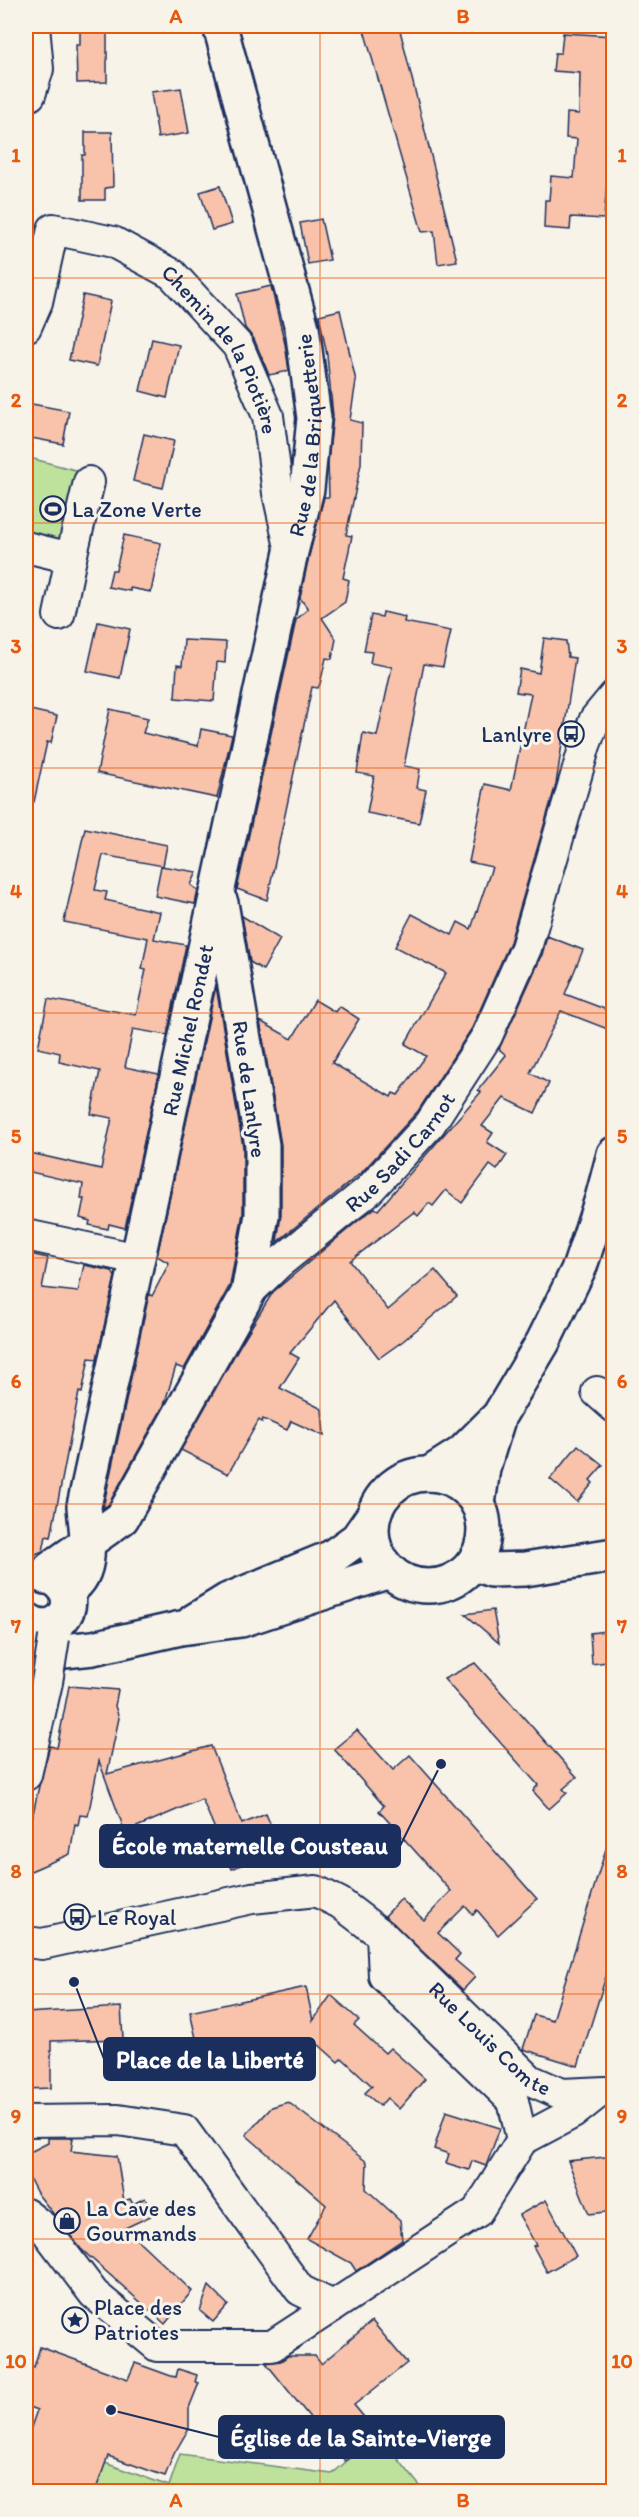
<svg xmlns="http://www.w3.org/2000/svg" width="639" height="2517" viewBox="0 0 639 2517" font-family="Itim,sans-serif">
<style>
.park{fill:#bee19b;stroke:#6c887c;stroke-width:1.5}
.building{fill:#f8c3aa;stroke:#1b2f5e;stroke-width:1.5}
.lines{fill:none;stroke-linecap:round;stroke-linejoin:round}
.minor-casing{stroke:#1b2f5e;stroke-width:34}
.major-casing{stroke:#1b2f5e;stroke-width:38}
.minor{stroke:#f7f3e8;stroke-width:30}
.major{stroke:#f7f3e8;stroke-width:33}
.minor-bridge-casing{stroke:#1b2f5e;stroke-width:34;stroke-linecap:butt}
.minor-bridge{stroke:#f7f3e8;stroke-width:30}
.grid{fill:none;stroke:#e8590c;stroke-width:1.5;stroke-opacity:0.55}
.labels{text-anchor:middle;stroke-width:6;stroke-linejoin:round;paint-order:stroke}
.street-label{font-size:22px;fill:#1b2f5e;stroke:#f7f3e8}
.poi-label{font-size:22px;fill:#1b2f5e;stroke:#f7f3e8;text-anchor:start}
.leader{fill:none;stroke:#1b2f5e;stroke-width:2}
.callout-dot{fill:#1b2f5e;stroke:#f7f3e8;stroke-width:2}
.callout{fill:#1b2f5e;stroke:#1b2f5e;stroke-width:2}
.callout-label{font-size:24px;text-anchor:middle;font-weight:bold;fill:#fff}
.neatline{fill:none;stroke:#e8590c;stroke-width:2}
.grid-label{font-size:20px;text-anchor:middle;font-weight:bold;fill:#e8590c}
</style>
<rect width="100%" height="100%" fill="#f7f3e8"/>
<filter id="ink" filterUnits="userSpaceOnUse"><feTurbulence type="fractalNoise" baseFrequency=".0167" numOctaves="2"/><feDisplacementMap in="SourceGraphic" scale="12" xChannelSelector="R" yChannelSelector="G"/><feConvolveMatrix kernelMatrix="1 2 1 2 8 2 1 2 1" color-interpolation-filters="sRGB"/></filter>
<g filter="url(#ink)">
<!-- park -->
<g class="park">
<path d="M26 457 83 472 63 550 26 536Z"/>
<path d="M378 2434 424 2491 95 2492 105 2463 169 2486 180 2454 332 2474Z"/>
</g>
<!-- building -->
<g class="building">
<path d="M80 26H107V82L77 83 76 45H80Z"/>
<path d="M375 26H399L457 261 438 264 434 231 422 232 364 30Z"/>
<path d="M563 33 614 36V98L604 219 571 217 570 230 544 228 545 200H549L551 176 574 178 577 139 566 138 567 113 579 114 580 73 553 71 555 53H561Z"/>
<path d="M181 88 189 133 158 138 151 92Z"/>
<path d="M85 132H112L113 187 105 188V200H82V155H85Z"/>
<path d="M220 186 232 224 212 230 200 192Z"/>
<path d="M321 219 330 260 308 264 300 223Z"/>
<path d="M271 286 285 344 289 371 269 375 254 339 245 328 237 294Z"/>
<path d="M83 295 111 301 97 366 69 360Z"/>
<path d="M340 310 356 381 350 420 362 423 361 464 346 535 352 536 343 578 349 580 345 602 322 618 336 639 332 659 326 658 320 684 318 688 312 687 267 900 237 889 296 620 308 609 300 598 309 556 324 497H329L328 462 333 416 327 355 319 315Z"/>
<path d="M152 339 179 345 167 398 140 391Z"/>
<path d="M32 404 69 411 63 444 26 437Z"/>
<path d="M144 434 174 441 163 488 133 481Z"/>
<path d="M124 535 161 543 151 592 130 588V591L108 587 112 570H116Z"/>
<path d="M383 612 405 617 404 622 451 631 443 667 424 664 404 766 420 769 417 788 426 790 419 823 367 813 374 776 357 773 363 733 377 736 392 667 370 663 372 652 364 651 371 615 382 617Z"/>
<path d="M98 622 130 629 120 678 87 671Z"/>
<path d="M544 638 566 641 568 657 575 658 556 784 510 942 472 1028 418 1111 362 1172 277 1242 281 1215V1145L260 1021 292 1039 315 1000 335 1012 339 1006 359 1019 332 1063 391 1097 393 1093 398 1095 426 1056 405 1044 446 973 395 947 412 914 452 935 458 922 471 929 492 867 469 862 485 784 511 790 531 694 516 692 520 669 539 673Z"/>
<path d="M184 640 226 642 225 663 217 662 214 701 175 698 177 665 182 666Z"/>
<path d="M26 709 57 716 51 743 47 742 34 802 26 801Z"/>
<path d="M110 709 148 718 143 733 198 746 201 729 232 735 217 798 97 773Z"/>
<path d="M85 828 167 845 163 866 103 855 95 890 107 892 105 900 160 912 154 939 186 945 167 1035 133 1029 125 1067 159 1074 125 1228 109 1224 108 1229 89 1225 90 1221 80 1218 84 1199H81L83 1184 26 1171V1152L101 1169 112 1118 91 1114 100 1071 59 1062 60 1053 38 1048 48 999 136 1015 146 970 142 969 148 938 64 922Z"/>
<path d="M161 866 197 872 191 885 198 890 195 904 155 896Z"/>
<path d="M242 916 280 939 263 970 250 962Z"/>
<path d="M547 936 583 950 565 994 610 1011V1030L561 1011 530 1073 549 1083 535 1113 504 1098 482 1126 493 1133 487 1142 507 1155 497 1170 490 1165 462 1203 446 1190 433 1206 429 1203 418 1216 414 1212 350 1261 388 1310 435 1270 457 1296 403 1341 379 1358 334 1300 290 1353 299 1358 280 1388 322 1409 324 1436 291 1421 287 1430 263 1419 262 1422 259 1420 228 1474 181 1450 242 1342 273 1292 359 1220 375 1208 378 1210 481 1092 478 1090 506 1055 499 1049 542 955Z"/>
<path d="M216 986 243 1147V1213L230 1285 184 1369 176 1366 164 1405 108 1505 103 1508 149 1294 152 1296 169 1263 157 1256Z"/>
<path d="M26 1253 48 1258 42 1288 78 1292 84 1265 112 1271 115 1277 97 1359 89 1358 82 1393 79 1392 51 1537 46 1536 43 1551 26 1558Z"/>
<path d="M578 1445 603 1465 590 1480 593 1483 577 1502 550 1479Z"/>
<path d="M493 1610 499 1643 465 1614Z"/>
<path d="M614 1630V1661L592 1664 590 1633Z"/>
<path d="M475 1663 577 1777 563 1789 567 1793 549 1809 533 1791 538 1785 444 1679Z"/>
<path d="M69 1686 118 1690 115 1706 119 1718 107 1774 211 1746 242 1824 266 1814 279 1844 254 1855 255 1859 232 1869 202 1799 125 1832 99 1761 88 1816 80 1815 78 1825 75 1824 70 1854 26 1873V1846L39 1786 50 1746 57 1748Z"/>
<path d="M357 1730 393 1770 410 1755 537 1899 498 1935 477 1910 473 1915 465 1906 438 1933 460 1954 455 1960 475 1977 463 1990 385 1916 401 1899 424 1920 451 1891 379 1811 384 1806 334 1749Z"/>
<path d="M609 1839 614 1840V1951L578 2066 523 2049 534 2015 553 2020Z"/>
<path d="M306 1987 313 2021 331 1995 359 2020 354 2025 385 2053 390 2048 425 2079 399 2109 387 2098 380 2106 365 2093 372 2086 342 2058 338 2062 319 2045 203 2069 190 2012Z"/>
<path d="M121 2007 123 2039 51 2041V2088L26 2089V2013Z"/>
<path d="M288 2102 367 2162 366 2189 400 2220 402 2240 356 2271 351 2263 307 2239 326 2205 246 2135 272 2107Z"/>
<path d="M446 2111 500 2128 486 2166 472 2161 469 2170 446 2163 449 2154 434 2149Z"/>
<path d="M48 2138H73L71 2151 117 2156 124 2201 130 2199 133 2204 145 2198 153 2215 125 2228 192 2291 165 2324 81 2249 37 2193 26 2172V2154L48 2143Z"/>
<path d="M614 2156V2211L589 2214 568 2161Z"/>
<path d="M546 2200 576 2256 547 2272 533 2246 536 2245 519 2215Z"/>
<path d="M209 2286 228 2305 213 2322 200 2311Z"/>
<path d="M372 2321 407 2363 354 2405 378 2434 345 2461 266 2363 281 2361 288 2356H315L321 2364Z"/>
<path d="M40 2347 128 2379 135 2363 171 2376 176 2377 178 2369 197 2375 195 2382 199 2383 189 2408V2428L174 2454 165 2476 108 2456 95 2492H26V2442L37 2410 26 2406V2376L29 2365 34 2367Z"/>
</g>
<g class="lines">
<!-- minor casing -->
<g class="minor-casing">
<g id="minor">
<path d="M26 95H30L38 69 34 26"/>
<path id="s1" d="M26 327 37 302 53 229 113 242 172 274 238 346 268 416 278 493 291 552"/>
<path d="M26 547 71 558 89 482"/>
<path d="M59 615 71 558"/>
<path d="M26 1235 138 1259"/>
<path id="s2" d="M248 1293 279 1263 369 1190 430 1124 487 1036 526 948 585 745 595 719 614 696"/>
<path d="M597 1392 614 1407"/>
<path d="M26 1775 47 1682"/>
<path d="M382 1935 384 1976 513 2101 522 2140"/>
<path id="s3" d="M26 1942 42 1944 252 1898 316 1891 340 1903 382 1935 530 2080 562 2094 605 2092"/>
<path d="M26 2121 118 2120 184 2130 300 2290 333 2306"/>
<path d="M26 2214 44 2228 94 2294 157 2346H272L477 2212 522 2140 573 2113 597 2094"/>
</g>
</g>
<!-- major casing -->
<g class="major-casing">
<g id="major">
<circle cx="428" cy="1530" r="56"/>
<path d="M429 1474 462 1453 496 1419"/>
<path d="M478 1504 483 1468 499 1416 543 1342 580 1266 602 1199 614 1154"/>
<path d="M474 1563 492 1570 525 1569 614 1555"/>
<path d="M45 1577 50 1569 122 1518 248 1293 262 1215V1145L221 903"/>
<path id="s4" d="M66 1591C97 1575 86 1535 84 1506L291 552 307 489 314 418 302 328 220 26"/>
<path d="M26 1619C59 1643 88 1597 52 1578"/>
<path d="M194 1621 228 1600 332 1557 357 1539 373 1516"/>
<path d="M26 1655 93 1648 181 1628 241 1620 389 1571"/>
</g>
</g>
<!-- minor -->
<use href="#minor" class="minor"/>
<!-- major -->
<use href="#major" class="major"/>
<!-- minor-bridge casing -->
<g class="minor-bridge-casing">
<path id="minor-bridge" d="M47 1682 54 1638"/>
</g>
<!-- minor-bridge -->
<use href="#minor-bridge" class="minor-bridge"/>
</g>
</g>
<!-- grid -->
<path class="grid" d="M320 26V2492M26 278H614M26 523H614M26 768H614M26 1013H614M26 1258H614M26 1504H614M26 1749H614M26 1994H614M26 2239H614"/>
<!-- icons -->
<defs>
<g id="stadium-ring" transform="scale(1.35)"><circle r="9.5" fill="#f7f3e8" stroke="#1b2f5e" stroke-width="1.5"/><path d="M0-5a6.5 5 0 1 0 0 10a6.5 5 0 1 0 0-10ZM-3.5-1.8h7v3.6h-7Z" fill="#1b2f5e"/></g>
<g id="bus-ring" transform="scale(1.35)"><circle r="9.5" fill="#f7f3e8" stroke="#1b2f5e" stroke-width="1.5"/><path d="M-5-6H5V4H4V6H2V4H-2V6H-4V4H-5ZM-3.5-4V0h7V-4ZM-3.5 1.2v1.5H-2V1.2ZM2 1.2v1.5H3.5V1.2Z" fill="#1b2f5e"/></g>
<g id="shop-ring" transform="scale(1.35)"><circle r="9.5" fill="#f7f3e8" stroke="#1b2f5e" stroke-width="1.5"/><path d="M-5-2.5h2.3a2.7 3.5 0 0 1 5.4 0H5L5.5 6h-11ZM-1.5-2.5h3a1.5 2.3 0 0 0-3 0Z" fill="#1b2f5e"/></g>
<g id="sight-ring" transform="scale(1.35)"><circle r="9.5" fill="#f7f3e8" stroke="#1b2f5e" stroke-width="1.5"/><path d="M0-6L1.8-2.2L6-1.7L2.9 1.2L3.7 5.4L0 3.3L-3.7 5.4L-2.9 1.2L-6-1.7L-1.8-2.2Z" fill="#1b2f5e"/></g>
</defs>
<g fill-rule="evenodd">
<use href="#stadium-ring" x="53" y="509"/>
<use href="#bus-ring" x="571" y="734"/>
<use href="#bus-ring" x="77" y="1917"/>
<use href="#shop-ring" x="67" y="2221"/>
<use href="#sight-ring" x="75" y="2320"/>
</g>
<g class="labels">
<!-- street labels -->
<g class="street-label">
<text dy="8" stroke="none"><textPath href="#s1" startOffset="322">Chemin de la Piotière</textPath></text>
<text dy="8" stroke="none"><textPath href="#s4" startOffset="1188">Rue de la Briquetterie</textPath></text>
<text dy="8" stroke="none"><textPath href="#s4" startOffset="580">Rue Michel Rondet</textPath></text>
<text transform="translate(250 1089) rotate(82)" y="8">Rue de Lanlyre</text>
<text dy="8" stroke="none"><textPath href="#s2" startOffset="208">Rue Sadi Carnot</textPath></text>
<text dy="8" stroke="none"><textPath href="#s3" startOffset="525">Rue Louis Comte</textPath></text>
</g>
<!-- poi labels -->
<g class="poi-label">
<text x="72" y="517">La Zone Verte</text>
<text x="552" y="742" text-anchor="end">Lanlyre</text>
<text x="97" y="1925">Le Royal</text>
<text x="86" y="2216">La Cave des<tspan x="86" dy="25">Gourmands</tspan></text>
<text x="94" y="2315">Place des<tspan x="94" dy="25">Patriotes</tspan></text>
</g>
</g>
<!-- callouts -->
<path class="leader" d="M441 1764L400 1846M74 1982L104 2059M111 2410L219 2437"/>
<g class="callout-dot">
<circle cx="441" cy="1764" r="6"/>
<circle cx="74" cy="1982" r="6"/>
<circle cx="111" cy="2410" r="6"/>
</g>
<g class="callout">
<rect x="100" y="1825" width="300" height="42" rx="6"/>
<rect x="104" y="2038" width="211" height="42" rx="6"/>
<rect x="219" y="2416" width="285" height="42" rx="6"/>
</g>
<g class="callout-label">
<text x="250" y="1854">École maternelle Cousteau</text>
<text x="210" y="2068">Place de la Liberté</text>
<text x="361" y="2446">Église de la Sainte-Vierge</text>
</g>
<!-- margin -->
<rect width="639" height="2517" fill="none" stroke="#f7f3e8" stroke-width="66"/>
<rect x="33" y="33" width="573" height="2451" class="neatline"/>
<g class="grid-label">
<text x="176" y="23">A</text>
<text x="463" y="23">B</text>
<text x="16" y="162">1</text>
<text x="622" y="162">1</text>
<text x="16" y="407">2</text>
<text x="622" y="407">2</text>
<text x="16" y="653">3</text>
<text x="622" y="653">3</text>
<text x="16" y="898">4</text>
<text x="622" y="898">4</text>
<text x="16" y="1143">5</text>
<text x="622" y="1143">5</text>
<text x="16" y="1388">6</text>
<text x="622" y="1388">6</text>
<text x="16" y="1633">7</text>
<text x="622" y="1633">7</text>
<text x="16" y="1878">8</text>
<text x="622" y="1878">8</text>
<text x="16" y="2123">9</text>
<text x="622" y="2123">9</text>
<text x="16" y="2368">10</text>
<text x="622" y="2368">10</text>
<text x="176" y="2507">A</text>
<text x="463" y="2507">B</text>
</g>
</svg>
